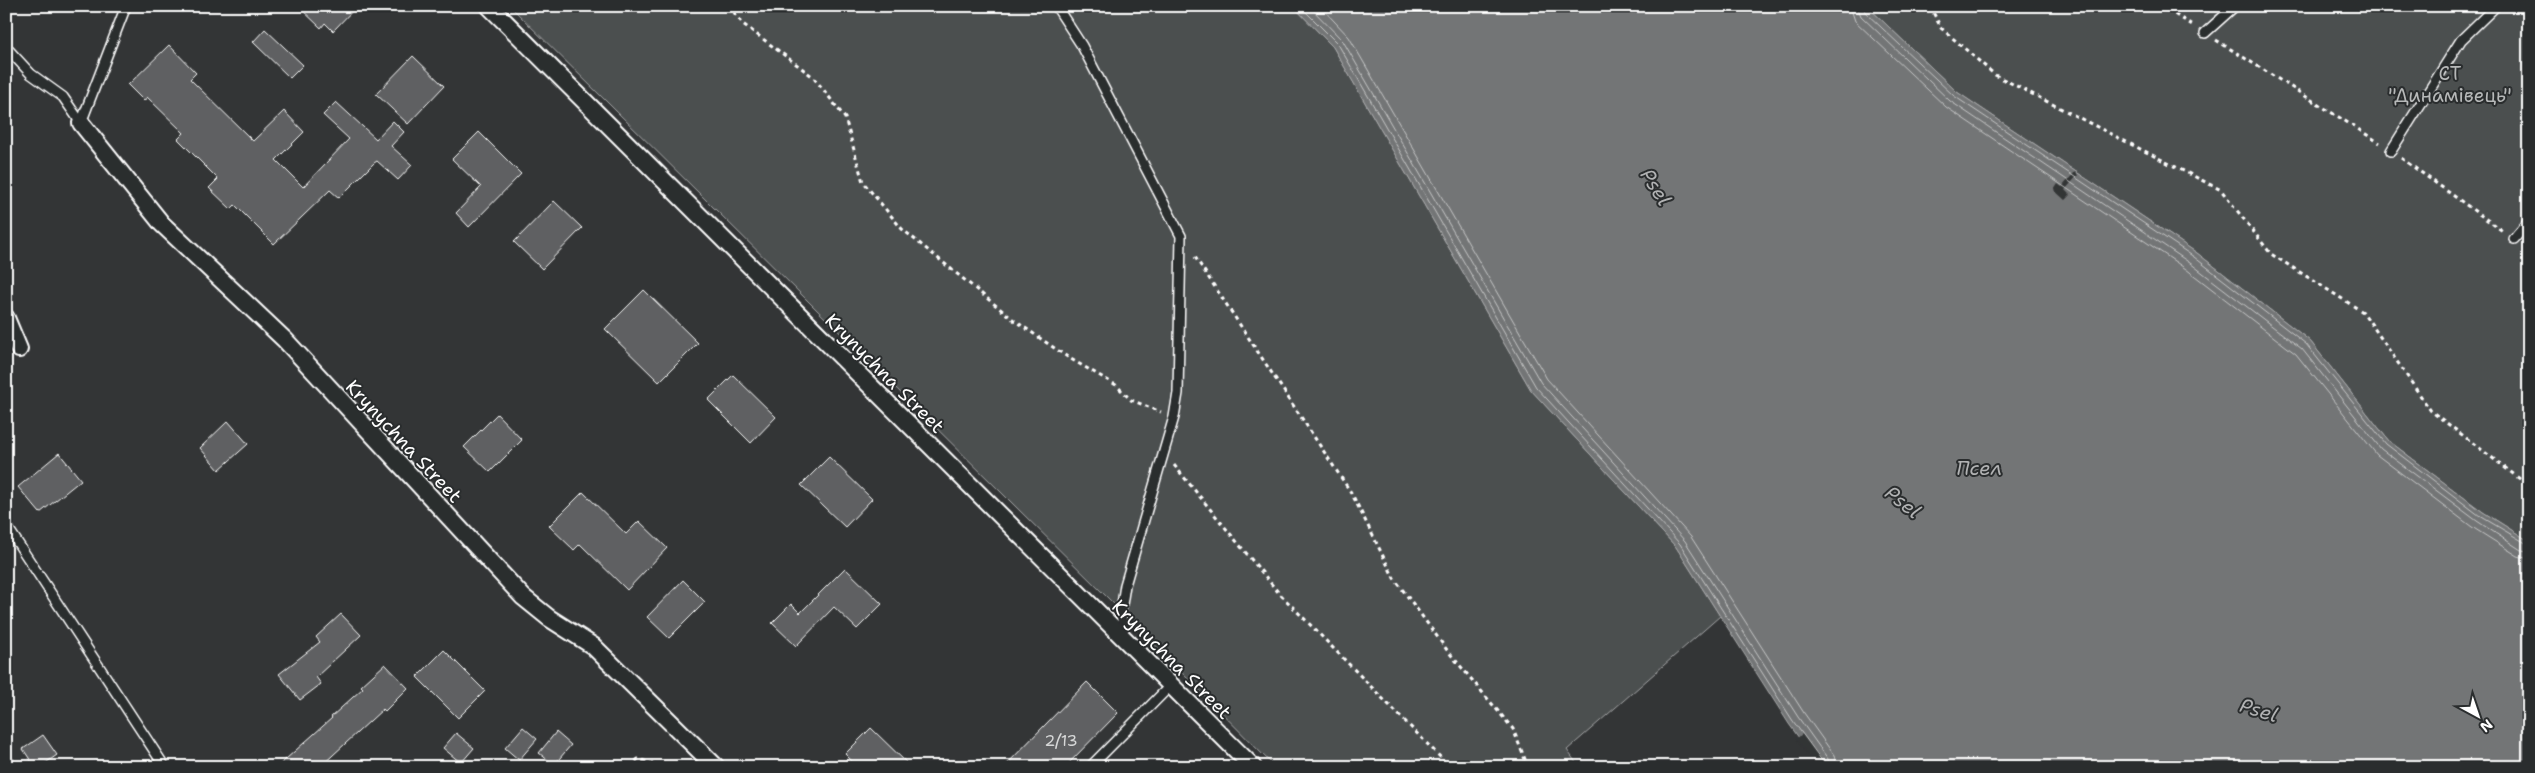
<svg xmlns="http://www.w3.org/2000/svg" width="2535" height="773" viewBox="0 0 2535 773" font-family="'Shantell Sans',sans-serif">
<style>
.green{fill:#4c4f50;stroke:#a6a7a8}
.water{fill:#737576;stroke:#abacad}
.pier{fill:#333536}
.lines{fill:none;stroke-linecap:round;stroke-linejoin:round}
.shore{stroke:#c7c8c8;stroke-width:1}
.building{fill:#5f6162;stroke:#fff}
.service-casing{stroke:#fff;stroke-width:12}
.minor-casing{stroke:#fff;stroke-width:20}
.path{stroke:#fff;stroke-width:3;stroke-dasharray:4 4;stroke-linecap:butt}
.service{stroke:#2a2d2e;stroke-width:9}
.minor{stroke:#2a2d2e;stroke-width:16}
.labels{text-anchor:middle;stroke-width:4;stroke-linejoin:round;paint-order:stroke}
.number-label{font-size:16px;fill:#d7d8d8}
.park-label{font-size:19px;fill:#b7b9b9;stroke:#2a2d2e}
.street-label{font-size:19px;fill:#fff;stroke:#2a2d2e}
.water-label{font-size:20px;font-style:italic;fill:#b2b3b4;stroke:#2a2d2e}
</style>
<rect width="100%" height="100%" fill="#333536"/>
<filter id="ink" filterUnits="userSpaceOnUse"><feTurbulence type="fractalNoise" baseFrequency=".02" numOctaves="2"/><feDisplacementMap in="SourceGraphic" scale="10" xChannelSelector="R" yChannelSelector="G"/><feConvolveMatrix kernelMatrix="1 2 1 2 8 2 1 2 1" color-interpolation-filters="sRGB"/></filter>
<g filter="url(#ink)">
<!-- green -->
<g class="green">
<path d="M510 6H1293L1333 47 1531 390 1676 547 1720 616 1567 750 1579 767H1275L1110 600Z"/>
<path d="M1867 6H2529V541L2483 512 2389 441 2310 341 2197 253 1957 92Z"/>
</g>
<!-- water -->
<path class="water" d="M1293 6H1867L1957 92 2197 253 2310 341 2389 441 2483 512 2529 541V767H1820L1789 724 1676 547 1531 390 1333 47Z"/>
<!-- pier -->
<g class="pier">
<path d="M2075 172 2078 175 2065 190 2070 195 2065 200 2054 190 2058 184 2062 187Z"/>
<path d="M1802 734 1828 767H1817L1796 739Z"/>
</g>
<g class="lines">
<!-- shore -->
<g class="shore">
<path d="M1300 6 1338 44 1536 387 1680 544 1793 721 1823 762 1824 767"/>
<path d="M1309 6 1343 41 1541 383 1685 541 1798 717 1828 759 1830 767"/>
<path d="M1320 6 1349 37 1547 379 1691 537 1804 713 1834 755 1837 767"/>
<path d="M1850 6 1855 21 1946 107 2186 269 2296 354 2377 455 2472 527 2518 556 2529 559"/>
<path d="M1857 6 1861 16 1950 101 2190 263 2302 349 2381 449 2477 521 2521 550 2529 551"/>
<path d="M1864 6 1865 12 1954 96 2194 257 2306 344 2386 444 2480 516 2529 545"/>
</g>
</g>
<!-- building -->
<g class="building">
<path d="M298 6H357L333 31 325 23 321 28Z"/>
<path d="M265 29 303 65 290 78 253 42Z"/>
<path d="M169 45 196 73 190 79 253 141 284 111 304 132 276 160 303 187 349 139 323 115 336 102 376 139 393 121 404 132 391 146 412 165 398 180 377 161 374 163 339 198 330 190 274 244 235 205 231 209 209 188 218 179 178 139 184 133 147 97 144 101 128 85Z"/>
<path d="M413 56 444 86 408 124 376 94Z"/>
<path d="M479 132 521 174 469 227 456 213 481 187 452 159Z"/>
<path d="M554 201 582 228 542 269 514 242Z"/>
<path d="M644 290 698 343 659 382 605 329Z"/>
<path d="M733 375 776 417 751 443 708 400Z"/>
<path d="M497 414 522 440 490 472 464 447Z"/>
<path d="M228 421 248 444 219 470 200 448Z"/>
<path d="M59 453 81 480 40 513 18 487Z"/>
<path d="M829 457 872 499 845 527 801 485Z"/>
<path d="M583 492 626 534 639 521 667 548 627 590 580 544 574 550 549 526Z"/>
<path d="M845 568 882 604 857 629 834 607 796 646 772 623 791 604 800 613Z"/>
<path d="M683 580 705 602 669 638 647 617Z"/>
<path d="M341 614 361 635 316 677 321 684 300 700 279 674 320 642 316 637Z"/>
<path d="M444 650 485 691 458 718 417 677Z"/>
<path d="M385 664 408 688 385 711 383 709 320 767H277L332 718 331 717 363 688 361 686Z"/>
<path d="M1087 682 1118 713 1065 767H1004Z"/>
<path d="M523 727 537 739 519 760 505 748Z"/>
<path d="M871 728 911 767H858L845 754Z"/>
<path d="M556 732 571 745 554 765 539 753Z"/>
<path d="M456 733 474 748 461 763 443 748Z"/>
<path d="M43 735 57 755 40 767H35L23 749Z"/>
</g>
<g class="lines">
<!-- service casing -->
<g class="service-casing">
<g id="service">
<path d="M1056 6 1082 46 1181 236 1178 393 1174 417 1125 585 1121 611 1124 636"/>
<path d="M2205 33 2235 6"/>
<path d="M6 47 31 74 63 97 81 123"/>
<path d="M81 123 126 6"/>
<path d="M2391 151 2461 40 2496 6"/>
<path d="M2514 239 2529 221"/>
<path d="M6 525 165 767"/>
<path d="M1090 767 1170 686"/>
</g>
</g>
<!-- minor casing -->
<g class="minor-casing">
<g id="minor">
<path d="M489 6 1253 767"/>
<path d="M81 123 162 224 285 340 523 597 549 618 593 646 716 767"/>
<path d="M6 318 19 349"/>
<path d="M6 765 7 767"/>
</g>
</g>
<!-- path -->
<g class="path">
<path d="M729 6 743 24 812 76 823 89 845 118 863 182 902 229 1015 321 1069 358 1116 385 1131 400 1161 412"/>
<path d="M1930 6 1941 28 1995 75 2221 190 2271 254 2363 312 2431 411 2529 486"/>
<path d="M2161 6 2194 26"/>
<path d="M2216 40 2380 143"/>
<path d="M2401 158 2504 232"/>
<path d="M1195 257 1352 494 1394 578 1447 650 1513 729 1528 767"/>
<path d="M1174 465 1278 592 1450 767"/>
<path d="M630 767 638 759 662 767"/>
</g>
<!-- service -->
<use href="#service" class="service"/>
<!-- minor -->
<use href="#minor" class="minor"/>
</g>
</g>
<g class="labels">
<!-- number labels -->
<g class="number-label">
<text x="1061" y="746">2/13</text>
</g>
<!-- park labels -->
<g class="park-label">
<text x="2450" y="80">СТ<tspan x="2450" dy="22">"Динамівець"</tspan></text>
</g>
<!-- street labels -->
<g class="street-label">
<text transform="translate(885 373) rotate(45)" y="7">Krynychna Street</text>
<text transform="translate(404 441) rotate(47)" y="7">Krynychna Street</text>
<text transform="translate(1172 659) rotate(45)" y="7">Krynychna Street</text>
</g>
<!-- water labels -->
<g class="water-label">
<text transform="translate(1656 187) rotate(58)" y="7">Psel</text>
<text x="1979" y="475">Псел</text>
<text transform="translate(1903 502) rotate(39)" y="7">Psel</text>
<text transform="translate(2259 710) rotate(17)" y="7">Psel</text>
</g>
</g>
<!-- margin -->
<rect width="2535" height="773" fill="none" stroke="#2a2d2e" stroke-width="25"/>
<rect x="12" y="12" width="2510" height="748" fill="none" stroke="#fff" stroke-width="2" filter="url(#ink)"/>
<!-- north arrow -->
<g transform="translate(2478 716) rotate(140)" stroke="#2a2d2e" stroke-width="4" paint-order="stroke">
<path d="M0-4L9 19L0 12L-9 19Z" fill="#ffffff"/>
<text y="-8" font-size="14" font-weight="bold" text-anchor="middle" fill="#ffffff">N</text>
</g>
</svg>
